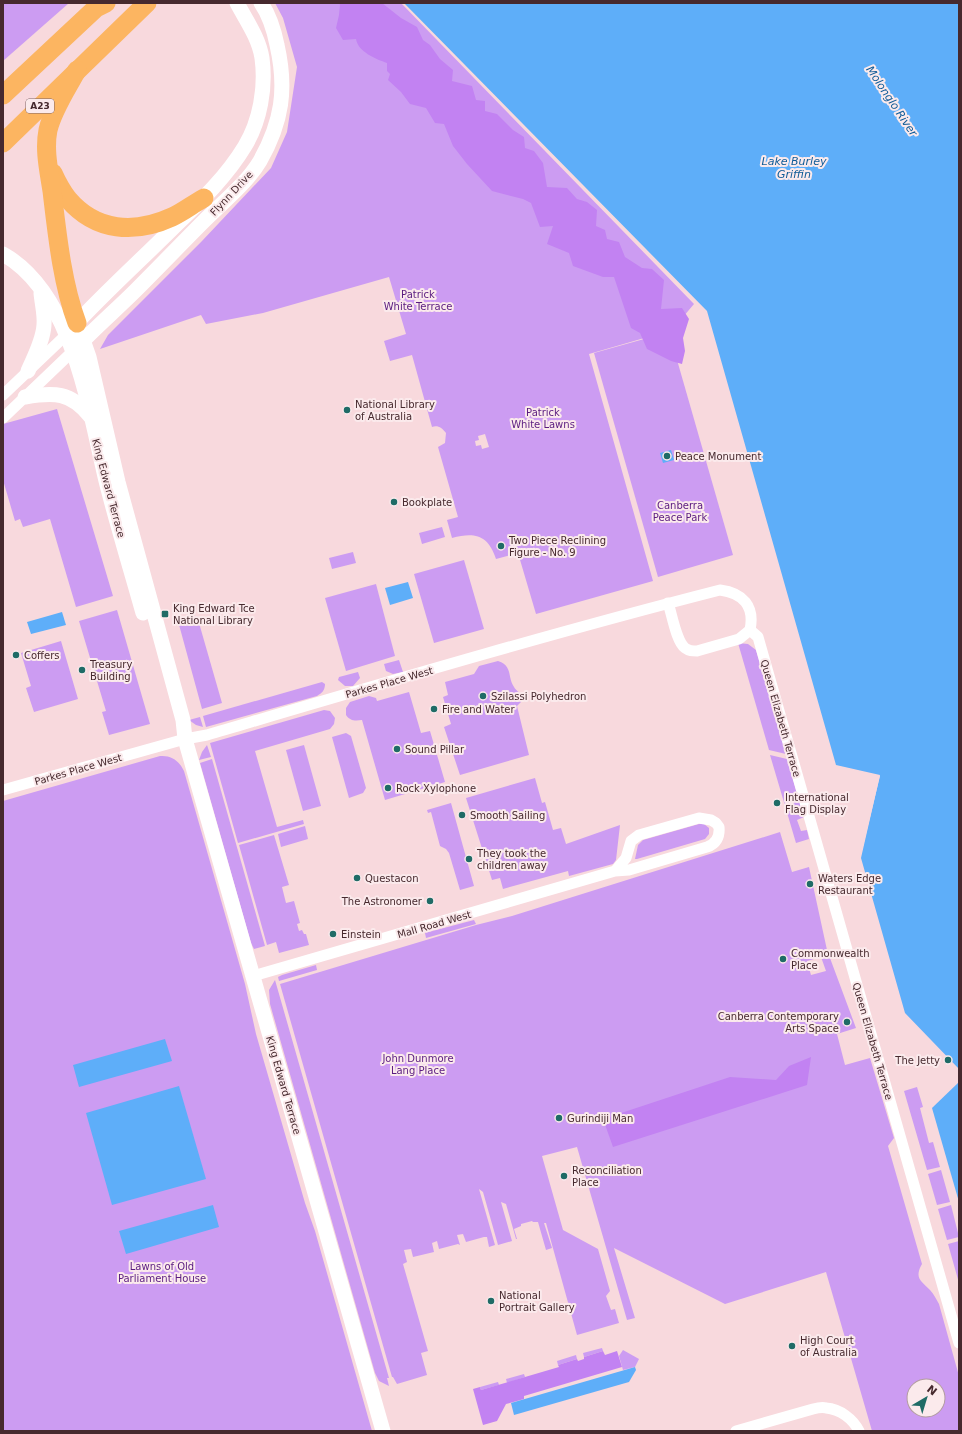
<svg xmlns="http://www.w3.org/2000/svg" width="962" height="1434" viewBox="0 0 962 1434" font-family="'DejaVu Sans',sans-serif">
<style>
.green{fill:#cc9cf2;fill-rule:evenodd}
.forest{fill:#c282f2}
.water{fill:#5eaef9}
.pier{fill:#f8d9dd}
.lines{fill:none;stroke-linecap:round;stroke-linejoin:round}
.street{stroke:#fff;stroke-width:11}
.secondary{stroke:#fff;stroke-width:15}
.highway{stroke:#fcb561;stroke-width:19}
.poi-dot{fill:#1f6b66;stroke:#fbeaec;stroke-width:1.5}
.labels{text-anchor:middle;stroke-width:4;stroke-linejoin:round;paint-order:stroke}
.shield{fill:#fbeaec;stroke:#7c6367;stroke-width:1}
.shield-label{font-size:9px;font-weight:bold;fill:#46292e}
.street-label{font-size:10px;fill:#46292e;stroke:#fbeaec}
.park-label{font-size:10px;fill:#591a7f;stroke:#fbeaec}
.poi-label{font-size:10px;fill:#46292e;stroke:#fbeaec;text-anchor:start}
.water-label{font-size:11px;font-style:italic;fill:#0f5b97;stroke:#fbeaec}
</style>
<rect width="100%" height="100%" fill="#f8d9dd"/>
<!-- green -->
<g class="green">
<path d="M3 3H69L3 61Z"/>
<path d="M275 3H401L694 304 672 330 589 354 653 581 536 614 518 553 496 559C488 535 475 532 452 538L447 520 458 517 438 447 445 443 446 433C442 428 438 425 432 427L412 355 390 361 384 341 406 334 389 277 263 313 206 324 201 315 100 349 108 335 202 241 271 168 287 132 297 67 283 18ZM485 434 489 447 482 449 481 445 476 446 475 441 479 440 478 436Z"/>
<path d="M669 332 733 555 658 577 594 353Z"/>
<path d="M57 409 113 596 76 607 50 519 23 527 20 519 15 521 3 480V424Z"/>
<path d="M442 527 445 537 422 544 419 533Z"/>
<path d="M353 552 356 563 332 569 329 558Z"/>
<path d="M464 560 484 629 434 643 414 574Z"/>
<path d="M376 584 395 656 346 671 325 598Z"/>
<path d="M117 610 150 724 109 735 102 712 106 711 79 621Z"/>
<path d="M197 616 222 703 202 709 178 621Z"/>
<path d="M61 641 78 699 34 712 26 688 31 686 21 653Z"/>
<path d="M738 643 748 644 756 650 786 754 769 750Z"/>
<path d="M399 660 403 672 393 674 386 671 384 664Z"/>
<path d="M498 661C513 666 507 676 514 687 516 691 522 694 525 698L517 706 529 755 460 775 444 727 451 724 443 697 448 695 445 682 474 674 479 666Z"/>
<path d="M358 672 360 678 353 686H345L338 680 339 677Z"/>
<path d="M322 682 325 684C325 690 322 693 317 696L206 727 203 716Z"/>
<path d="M409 692 421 733 430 731 445 782 385 800 362 720C355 721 350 721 346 715V708L350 702 369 696 376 698 377 701Z"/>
<path d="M324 710 330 711 335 718 334 724 330 729 255 751 277 827 303 820 304 824 238 843 210 743Z"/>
<path d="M200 717 203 727 196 725 189 720Z"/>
<path d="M346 733 351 736 366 788 363 793 349 798 332 737Z"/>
<path d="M207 745 211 757 199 760 202 752Z"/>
<path d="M304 745 321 806 303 811 286 750Z"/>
<path d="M770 755 787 759 804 817 797 820 801 831 807 830 809 839 796 843Z"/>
<path d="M160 756C172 755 179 761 184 771L245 984 256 1034 305 1203 315 1231 372 1431H3V801Z"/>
<path d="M212 759 265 946 254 949 251 943 200 763Z"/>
<path d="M535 778 542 803 545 802 553 830 561 828 566 844 620 825 616 860 613 864 569 876 568 871 503 889 500 878 492 880 466 798Z"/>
<path d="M451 803 474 886 460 890 449 853 446 849 440 846 431 812 428 813 427 810Z"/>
<path d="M699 824H704L709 828V834L705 839 637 859H635L638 845 643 840Z"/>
<path d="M305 826 308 839 281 847 278 834Z"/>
<path d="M780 832 792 872 809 867 827 950 856 1028 837 1034 845 1065 870 1058 894 1138 888 1146 922 1264C914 1278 921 1281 930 1290 934 1294 936 1299 939 1304L959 1376V1431H872L826 1272 725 1304 614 1248 635 1318 627 1320 577 1147 542 1156 563 1230 598 1249 610 1291 606 1296 611 1310 615 1309 619 1323 577 1335 546 1223H544L552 1248 546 1250 538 1222H533L532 1221 521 1224V1226L514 1229 517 1239H516L506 1204 501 1202 512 1241 498 1245 483 1192 479 1189 495 1245 489 1247 487 1237H484L466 1242 463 1234 457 1235 460 1245 458 1244 439 1249 437 1241 432 1243 434 1252 413 1257 411 1249 404 1250 407 1262 403 1264 428 1351 421 1353 427 1375 397 1384 393 1377H392L280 984 476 925 512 916ZM821 957 826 971 811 975 807 961ZM914 1386H938V1410H914Z"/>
<path d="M274 835 289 885 282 887 286 903 294 901 300 923 297 924 299 931 302 930 304 934H306L309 945 279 953 276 942 267 945 239 845Z"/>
<path d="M474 920 476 924 426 938 425 933Z"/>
<path d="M316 965 317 970 279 981 278 977 282 975Z"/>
<path d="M275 980 389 1378H387L389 1386 379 1381 375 1373 270 1004 269 990Z"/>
<path d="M917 1087 923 1107 920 1108 929 1143 933 1142 940 1167 927 1170 904 1091Z"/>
<path d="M941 1170 950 1202 937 1205 928 1174Z"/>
<path d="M951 1205 959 1237 947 1240 938 1209Z"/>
<path d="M959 1241V1283L948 1244Z"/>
<path d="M602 1348 603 1351 584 1357 583 1353Z"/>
<path d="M623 1350 639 1359 635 1367 623 1370 619 1356Z"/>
<path d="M576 1355 577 1359 558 1365 557 1361Z"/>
<path d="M524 1374 525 1377 507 1383 506 1379Z"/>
<path d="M498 1382 499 1385 481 1390 480 1387Z"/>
</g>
<!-- forest -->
<g class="forest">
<path d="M339 3H382L401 18 417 27 423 40 430 45 440 59 453 70 452 81 472 86 476 100 485 101V111L497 114 513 130 524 137 525 148 534 151 543 163 547 187 567 188 577 199 587 202 597 210 596 226 605 230 607 239 619 242 625 257 642 268 652 269 664 280 661 309 682 308 689 319 683 338 685 351 682 364 671 361 647 349 640 333 631 328 614 277H603L573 266 569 253 547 244 553 226 540 227 531 203 523 199 492 191 467 164 453 146 444 124 435 123 426 108 410 104 401 92 388 80 390 74 387 71V63C376 59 358 52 356 39L343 40 336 28 339 15 340 5Z"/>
<path d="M811 1057 807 1085 613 1147 603 1119 730 1077 776 1080 789 1066Z"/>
<path d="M603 1351 605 1355 617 1351 622 1367 524 1396V1399L506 1404 497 1421 483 1425 473 1389 480 1387 481 1390 559 1367 558 1365 577 1359 578 1361 584 1359V1357Z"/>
</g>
<!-- water -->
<g class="water">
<path d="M404 3H959V1069L905 1013 861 858 880 775 836 765 707 311Z"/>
<path d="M671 450 674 460 663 463 660 453Z"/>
<path d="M408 582 413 598 390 605 385 588Z"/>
<path d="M62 612 66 625 31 634 27 622Z"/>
<path d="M165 1039 172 1061 79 1087 73 1065Z"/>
<path d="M959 1082V1202L932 1108Z"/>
<path d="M179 1086 206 1179 112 1205 86 1113Z"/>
<path d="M213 1205 219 1227 126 1254 119 1231Z"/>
<path d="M635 1367 636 1370 629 1382 514 1415 511 1403Z"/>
</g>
<!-- pier -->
<path class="pier" d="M834 765 880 776 860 859 859 857 878 776Z"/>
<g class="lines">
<!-- street -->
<g class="street">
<path d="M3 395 66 335"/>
<path d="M3 418 73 351"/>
<path d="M668 603C672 614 676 641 685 648 689 651 692 651 697 651L739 639 750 630"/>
<path d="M750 630 758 637 959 1343"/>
<path d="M3 790 185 739 207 735C377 685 548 634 720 590 743 593 755 606 750 630"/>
<path d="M253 976 615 871 629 870 707 847C716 844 720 837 719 827L716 823 711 820 699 818 639 835 631 841 626 858 615 871"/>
<path d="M736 1431 813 1409C817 1408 822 1407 826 1408 840 1409 853 1419 859 1431"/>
</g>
<!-- secondary -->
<g class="secondary">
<path d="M3 254C74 294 89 412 107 485 118 528 131 570 143 613"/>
<path d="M77 323 89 357 118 482 183 720 185 739 383 1431"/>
<path d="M71 329C104 293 142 259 177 224 201 201 227 176 245 146 260 121 266 88 262 58 259 38 246 20 237 3"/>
<path d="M77 347C96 327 117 309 136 290 159 267 181 244 204 221 222 203 247 183 260 161 282 122 287 89 277 45 274 30 270 16 261 3"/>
<path d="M28 371C34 357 43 341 44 325 45 315 42 304 41 293"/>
<path d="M25 397C54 392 71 392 90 416"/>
</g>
<!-- highway -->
<g class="highway">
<path d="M3 95 96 8 106 3"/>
<path d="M3 143 147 3"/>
<path d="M53 173C57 182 62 191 68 199 96 232 135 234 172 217 183 212 193 204 204 198"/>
<path d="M77 323C62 283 57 233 52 191 49 171 44 150 48 130 53 109 67 89 77 70"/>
</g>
</g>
<!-- markers -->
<g class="poi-dot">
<circle cx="347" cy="410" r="4"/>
<circle cx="667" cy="456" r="4"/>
<circle cx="394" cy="502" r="4"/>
<circle cx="501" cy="546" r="4"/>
<rect x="161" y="610" width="8" height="8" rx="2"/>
<circle cx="16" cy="655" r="4"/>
<circle cx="82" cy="670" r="4"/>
<circle cx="483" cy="696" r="4"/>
<circle cx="434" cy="709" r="4"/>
<circle cx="397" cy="749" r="4"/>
<circle cx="388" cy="788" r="4"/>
<circle cx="777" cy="803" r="4"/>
<circle cx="462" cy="815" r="4"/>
<circle cx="469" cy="859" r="4"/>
<circle cx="357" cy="878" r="4"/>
<circle cx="810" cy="884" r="4"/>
<circle cx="430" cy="901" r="4"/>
<circle cx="333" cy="934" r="4"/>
<circle cx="783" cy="959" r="4"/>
<circle cx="847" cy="1022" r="4"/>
<circle cx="948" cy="1060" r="4"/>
<circle cx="559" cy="1118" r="4"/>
<circle cx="564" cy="1176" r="4"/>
<circle cx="491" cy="1301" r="4"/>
<circle cx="792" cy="1346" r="4"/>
</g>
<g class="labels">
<!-- shield labels -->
<rect class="shield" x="26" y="99" width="28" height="14" rx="3"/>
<g class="shield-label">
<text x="40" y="109">A23</text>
</g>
<!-- street labels -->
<g class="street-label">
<text transform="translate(231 193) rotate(-47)" y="4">Flynn Drive</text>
<text transform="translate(109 488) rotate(75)" y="4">King Edward Terrace</text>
<text transform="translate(389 682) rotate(-16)" y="4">Parkes Place West</text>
<text transform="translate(781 718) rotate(74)" y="4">Queen Elizabeth Terrace</text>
<text transform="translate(78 769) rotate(-16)" y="4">Parkes Place West</text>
<text transform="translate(434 924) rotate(-16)" y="4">Mall Road West</text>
<text transform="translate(873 1041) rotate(74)" y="4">Queen Elizabeth Terrace</text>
<text transform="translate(284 1085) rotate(74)" y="4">King Edward Terrace</text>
</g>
<!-- park labels -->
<g class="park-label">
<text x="418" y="298">Patrick<tspan x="418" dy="12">White Terrace</tspan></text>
<text x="543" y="416">Patrick<tspan x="543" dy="12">White Lawns</tspan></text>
<text x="680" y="509">Canberra<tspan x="680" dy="12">Peace Park</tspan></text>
<text x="418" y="1062">John Dunmore<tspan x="418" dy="12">Lang Place</tspan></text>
<text x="162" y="1270">Lawns of Old<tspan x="162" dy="12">Parliament House</tspan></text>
</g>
<!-- poi labels -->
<g class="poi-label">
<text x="355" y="408">National Library<tspan x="355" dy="12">of Australia</tspan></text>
<text x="675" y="460">Peace Monument</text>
<text x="402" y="506">Bookplate</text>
<text x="509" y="544">Two Piece Reclining<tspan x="509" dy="12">Figure - No. 9</tspan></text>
<text x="173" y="612">King Edward Tce<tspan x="173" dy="12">National Library</tspan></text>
<text x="24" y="659">Coffers</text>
<text x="90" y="668">Treasury<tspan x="90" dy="12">Building</tspan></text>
<text x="491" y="700">Szilassi Polyhedron</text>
<text x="442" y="713">Fire and Water</text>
<text x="405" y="753">Sound Pillar</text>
<text x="396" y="792">Rock Xylophone</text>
<text x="785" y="801">International<tspan x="785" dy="12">Flag Display</tspan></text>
<text x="470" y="819">Smooth Sailing</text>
<text x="477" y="857">They took the<tspan x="477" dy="12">children away</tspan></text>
<text x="365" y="882">Questacon</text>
<text x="818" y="882">Waters Edge<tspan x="818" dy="12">Restaurant</tspan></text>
<text x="422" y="905" text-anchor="end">The Astronomer</text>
<text x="341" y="938">Einstein</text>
<text x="791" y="957">Commonwealth<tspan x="791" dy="12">Place</tspan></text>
<text x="839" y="1020" text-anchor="end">Canberra Contemporary<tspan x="839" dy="12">Arts Space</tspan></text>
<text x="940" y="1064" text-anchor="end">The Jetty</text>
<text x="567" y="1122">Gurindiji Man</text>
<text x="572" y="1174">Reconciliation<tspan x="572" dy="12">Place</tspan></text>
<text x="499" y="1299">National<tspan x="499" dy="12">Portrait Gallery</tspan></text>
<text x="800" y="1344">High Court<tspan x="800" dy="12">of Australia</tspan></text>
</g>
<!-- water labels -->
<g class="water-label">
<text transform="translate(892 101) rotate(56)" y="4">Molonglo River</text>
<text x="794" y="165">Lake Burley<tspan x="794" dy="13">Griffin</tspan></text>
</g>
</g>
<!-- border -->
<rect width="962" height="1434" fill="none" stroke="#46292e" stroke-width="8"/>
<!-- north arrow -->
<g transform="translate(926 1398) rotate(38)"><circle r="19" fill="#fbeaec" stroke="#b39da0"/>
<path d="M0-3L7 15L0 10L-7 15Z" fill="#1f6b66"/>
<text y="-6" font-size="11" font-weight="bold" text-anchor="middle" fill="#46292e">N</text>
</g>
</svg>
